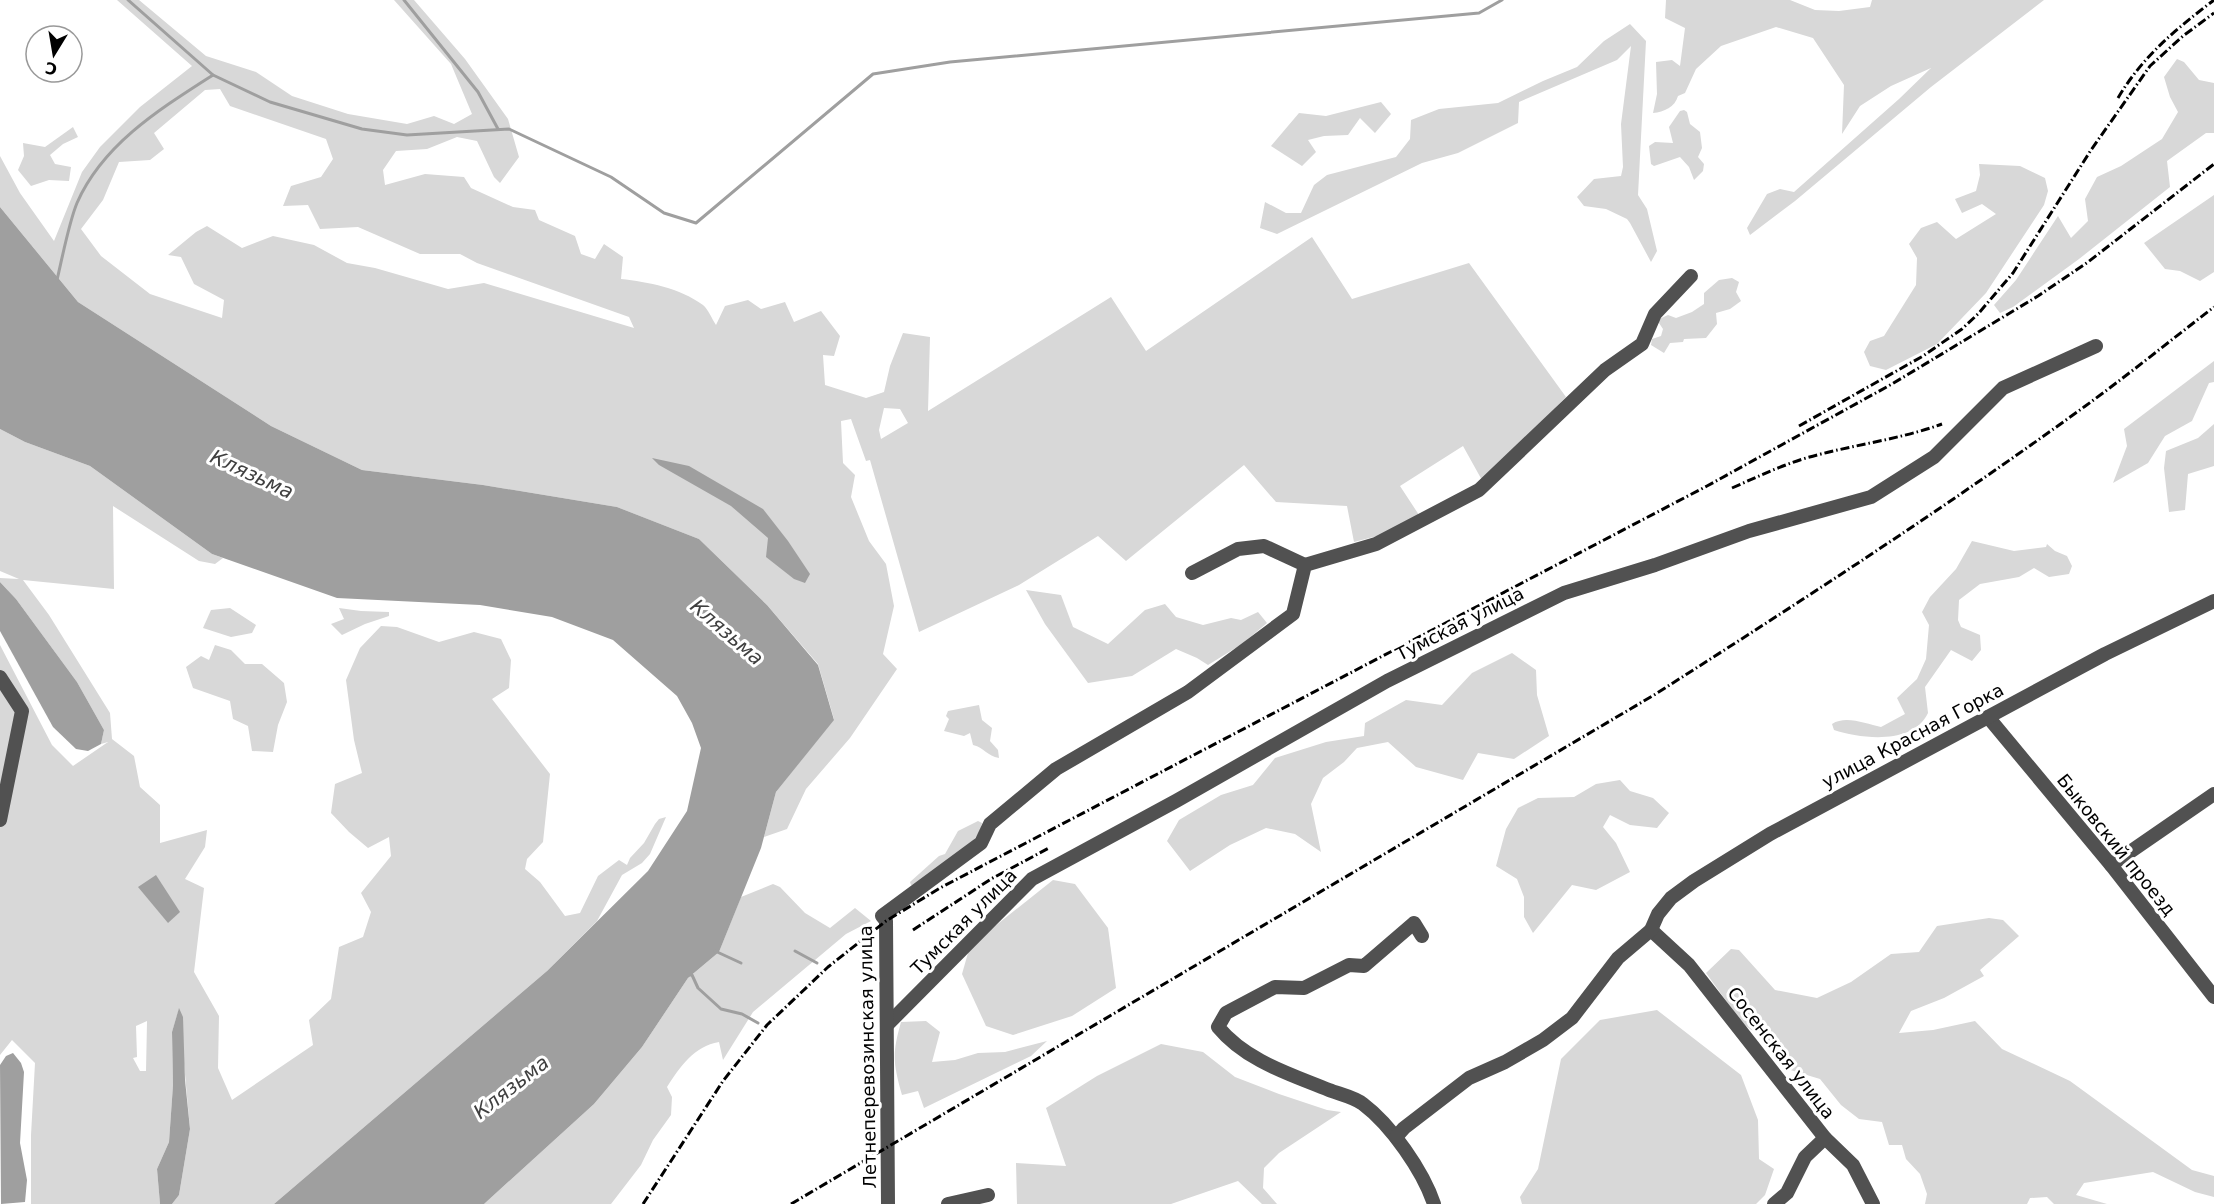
<svg xmlns="http://www.w3.org/2000/svg" width="2214" height="1204" viewBox="0 0 2214 1204" font-family="'DejaVu Sans',sans-serif">
<style>
.green{fill:#d8d8d8;fill-rule:evenodd}
.water{fill:#9f9f9f}
.lines{fill:none;stroke-linecap:round;stroke-linejoin:round}
.stream{stroke:#9f9f9f;stroke-width:3}
.minor{stroke:#515151;stroke-width:14}
.rail{stroke:#000;stroke-width:3;stroke-dasharray:9 3 1.5 3;stroke-linecap:butt}
.labels{text-anchor:middle;stroke-width:6;stroke-linejoin:round;paint-order:stroke}
.street-label{font-size:18px;fill:#000;stroke:#fff}
.water-label{font-size:20px;font-style:italic;fill:#404040;stroke:#fff}
</style>
<rect width="100%" height="100%" fill="#fff"/>
<!-- green -->
<g class="green">
<path d="M117 0H139L206 56 256 72 292 96 348 114 407 124 434 116 454 124 472 114 451 64 394 0H414L465 59 508 119 519 157 500 183 494 177 477 141 457 137 427 149 396 151 383 170 385 185 425 174 464 177 471 188 513 207 535 210 539 220 575 236 581 254 595 259 604 244 623 257 621 279C648 282 680 288 703 305 708 309 712 319 716 325L725 306 748 300 761 309 785 302 794 322 821 311 840 336 834 356 823 355 825 385 866 398 884 392 890 366 903 333 930 337 928 411 1111 297 1146 351 1312 237 1352 299 1469 263 1566 397 1483 482 1463 446 1400 486 1419 515 1381 535 1354 542 1347 506 1276 502 1244 465 1126 561 1098 536 1019 585 919 632 870 460 866 461 851 419 841 421 843 463 855 475 851 497 869 541 886 564 894 606 883 654 897 669 850 738 806 789 787 829 764 837 776 792 834 719 818 664 767 605 699 539 617 507 483 485 362 470 271 426 78 302 0 207V156L20 193 54 241 82 172 100 147 140 107 192 66ZM220 89 230 106 326 139 333 159 321 177 291 186 283 206 308 205 320 229 358 227 420 254H460L477 263 629 317 634 328 484 283 448 289 375 268 347 263 314 245 273 236 242 248 207 226 196 232 168 255 181 257 194 284 224 300 222 318 150 294 101 256 81 229 103 200 119 162 150 160 164 149 154 133 205 90ZM884 408 900 409 908 423 881 439 879 430Z"/>
<path d="M1666 0H1790L1815 10 1839 11 1870 7 1872 0H2044L1931 87 1795 201 1750 235 1747 228 1767 194 1780 189 1794 192 1899 99 1931 68 1891 86 1860 106 1842 134 1844 85 1813 38 1776 27 1721 46 1696 69 1685 93 1678 96C1675 107 1664 112 1653 113L1657 94 1656 62 1672 60 1680 66 1685 28 1665 18Z"/>
<path d="M1630 24 1646 41 1638 195 1647 209 1657 251 1651 262 1630 223 1627 219 1606 209 1584 206 1577 197 1594 179 1621 176 1623 167 1621 124 1631 46 1617 60 1519 102 1518 123 1458 153 1422 163 1277 234 1260 228 1265 202 1286 213H1301L1314 185 1327 175 1396 157 1410 139 1411 120 1439 109 1498 103 1543 81 1577 67 1604 41Z"/>
<path d="M2177 59 2184 62 2199 80 2214 83V133H2206L2167 161 2170 187 2079 259 2013 307 2000 313 1994 305 2016 280 2058 216 2071 238 2088 221 2085 199 2097 177 2121 166 2162 139 2178 112 2170 97 2164 77Z"/>
<path d="M1381 102 1391 114 1375 133 1360 118 1348 135 1324 136 1308 140 1316 152 1302 166 1271 146 1299 113 1326 116Z"/>
<path d="M1684 110 1687 112 1690 124 1700 132 1702 148 1698 157 1704 164 1703 171 1694 180 1689 167 1680 157 1654 166 1651 164 1649 146 1655 142 1673 143 1669 127 1680 111Z"/>
<path d="M73 127 78 137 63 144 50 155 55 164 71 167 69 181 49 180 31 186 18 170 24 156 23 143 45 147Z"/>
<path d="M1979 164 2020 166 2045 178 2048 191 2044 205 1986 293 1937 344 1886 370 1870 366 1864 352 1870 341 1884 336 1916 285 1917 258 1909 244 1921 228 1937 222 1956 239 1996 214 1982 204 1962 213 1955 199 1976 191 1980 175Z"/>
<path d="M2214 195V272L2200 281 2180 271 2165 269 2144 243Z"/>
<path d="M1732 278 1739 282 1736 292 1741 301 1730 309 1716 313 1717 324 1706 338 1684 339 1683 342 1670 343 1664 353 1651 345 1652 339 1661 336 1663 329 1657 320 1668 315 1676 318 1692 312 1704 304V293L1719 280Z"/>
<path d="M2214 361V382L2209 383 2192 421 2165 436 2148 463 2113 483 2127 446 2124 429Z"/>
<path d="M2214 424V466L2188 474 2185 510 2169 512 2164 468 2166 451 2198 438Z"/>
<path d="M0 429 25 442 90 466 212 554 223 558 215 564 199 561 113 506 114 589 23 580 49 615 110 713 112 739 134 756 140 787 160 805V843L207 830 205 847 185 879 204 888 194 972 219 1016 218 1068 232 1100 313 1045 309 1020 331 999 339 947 363 937 371 912 361 893 391 856 389 837 368 848 349 832 331 813 335 784 362 773 354 740 346 680 360 648 381 626 397 627 439 642 474 632 501 639 511 660 509 688 492 699 550 774 543 842 527 859 525 869 540 882 565 916 580 913 598 876 619 860 627 865 630 858 644 843 655 824 659 819 666 817 650 854 642 863 622 875 597 921 547 971 274 1204H172L179 1195 190 1129 179 1009 172 1032 173 1085 169 1142 157 1169 160 1204H31V1135L35 1063 12 1040 0 1055V645L52 745 73 766 108 742 101 744 104 730 77 682 16 599 0 582V578L19 579 0 571ZM147 1021V1022L146 1071H140L133 1058 137 1057 136 1026Z"/>
<path d="M1972 541 2014 551 2046 547 2047 544 2055 551 2067 556 2072 566 2069 574 2049 577 2034 568 2019 577 1980 584 1959 600 1958 620 1961 627 1980 635 1981 650 1972 661 1951 650 1925 687 1928 713C1913 745 1862 739 1834 730L1832 724C1846 715 1866 724 1881 727L1905 714 1897 698 1917 679 1926 659 1929 625 1922 612 1930 597 1956 569Z"/>
<path d="M1026 590 1061 595 1073 627 1108 644 1145 610 1165 604 1176 617 1203 625 1231 618 1241 620 1258 612 1267 623 1242 644 1208 665 1197 658 1176 649 1132 676 1088 683 1045 624Z"/>
<path d="M230 608 256 625 252 633 231 637 203 628 211 610Z"/>
<path d="M339 608 361 611 389 612V616L365 624 342 635 331 624 344 619Z"/>
<path d="M215 645 231 650 245 664H262L284 683 287 702 278 725 273 752 252 751 248 726 233 719 230 701 193 688 186 667 201 656 209 660Z"/>
<path d="M1512 653 1536 670 1537 695 1549 736 1514 759 1478 753 1463 780 1416 767 1388 742 1357 748 1344 762 1323 778 1311 804 1321 852 1295 834 1266 828 1230 845 1190 871 1167 841 1179 820 1221 795 1253 785 1275 758 1326 742 1364 736 1365 723 1406 700 1442 705 1472 673Z"/>
<path d="M979 705 982 720 992 728 990 741 998 750 999 758C987 756 985 748 973 745L970 733 964 736 944 731 949 719 946 716 948 711Z"/>
<path d="M1620 780 1630 791 1653 798 1669 813 1657 828 1630 825 1610 815 1603 827 1616 843 1630 872 1596 890 1572 885 1533 933 1524 917V897L1517 879 1496 866 1506 829 1518 808 1538 798 1574 797 1596 784Z"/>
<path d="M978 821 982 823C980 845 934 874 917 888L911 885 910 882 939 856 945 854 958 831Z"/>
<path d="M1053 880 1075 884 1108 928 1116 988 1072 1016 1013 1035 986 1026 962 974 970 946Z"/>
<path d="M773 884 780 887 805 913 830 928 855 908 871 921 846 934 753 1012 723 1060 719 1042C694 1046 680 1067 667 1087L672 1097 671 1115 653 1140 641 1165 611 1204H484L594 1104 642 1047 688 978 719 952 741 897Z"/>
<path d="M1989 918 2003 920 2019 936 1980 970 1984 976 1944 998 1911 1011 1899 1033 1933 1030 1975 1021 2002 1049 2070 1081 2192 1170 2214 1176V1197L2195 1192 2153 1172 2084 1183 2076 1195 2107 1204H2054L2047 1197 2030 1198 2027 1204H1925L1927 1194 1920 1174 1906 1159 1902 1145H1889L1882 1122 1859 1119 1841 1105 1820 1079 1787 1069 1767 1041 1743 1024 1706 973 1731 949 1739 950 1775 990 1817 998 1851 982 1891 954 1919 952 1937 926Z"/>
<path d="M1657 1010 1741 1075 1758 1120 1759 1159 1774 1169 1765 1195 1756 1204H1522L1520 1197 1538 1169 1561 1059 1600 1020Z"/>
<path d="M926 1021 940 1032 932 1062 955 1060 978 1053 1005 1052 1047 1041 1031 1056 924 1108 918 1091 902 1095C893 1063 892 1054 901 1022Z"/>
<path d="M1161 1044 1203 1052 1235 1077 1279 1094 1327 1110 1341 1112 1279 1153 1264 1168 1263 1188 1277 1204H1262L1238 1181 1171 1204H1017L1016 1163 1066 1166 1046 1108 1097 1076Z"/>
</g>
<!-- water -->
<g class="water">
<path d="M0 207 78 302 271 426 362 470 483 485 617 507 699 539 767 605 818 665 834 720 776 792 761 848 719 952 688 978 642 1047 594 1104 484 1204H274L547 971 648 871 687 811 701 748 692 723 677 696 613 640 552 617 480 605 337 598 212 554 90 466 25 442 0 429Z"/>
<path d="M652 458 689 466 763 509 788 541 810 574 805 583 794 579 766 557 768 538 731 506 659 465Z"/>
<path d="M0 582 16 599 77 682 104 730 101 744 88 751 76 749 53 727 0 631Z"/>
<path d="M156 875 180 912 168 923 138 887Z"/>
<path d="M179 1008 183 1017 185 1080 190 1129 179 1195 172 1204H160L157 1169 169 1142 173 1085 172 1032Z"/>
<path d="M13 1053 21 1063 24 1072 20 1143 27 1180 25 1202 1 1204 0 1065 6 1056Z"/>
</g>
<g class="lines">
<!-- stream -->
<g class="stream">
<path d="M128 0 213 75"/>
<path d="M404 0 478 92 498 129"/>
<path d="M57 280C62 259 69 222 77 203 103 144 160 109 213 75L270 102 362 129 407 135 509 129 611 177 664 213 696 223 873 74 950 62 1479 13 1502 0"/>
<path d="M715 951 741 963"/>
<path d="M795 951 817 963"/>
<path d="M689 975H692L698 988 721 1009 742 1014 758 1023"/>
</g>
<!-- minor -->
<g class="minor">
<path d="M1192 573 1238 549 1264 546 1305 565"/>
<path d="M0 677 22 711 0 820"/>
<path d="M1988 717 2111 865 2214 997"/>
<path d="M2111 865 2214 794"/>
<path d="M1651 930 1689 965 1825 1138 1853 1165 1873 1204"/>
<path d="M1422 936 1414 923 1364 966 1349 965 1304 988 1275 987 1226 1013 1218 1027C1246 1061 1290 1074 1329 1090 1339 1094 1354 1097 1363 1104 1391 1125 1423 1171 1434 1204"/>
<path d="M887 1025 1032 879 1176 801 1387 681 1564 593 1655 565 1749 531 1871 497 1934 457 2003 388 2096 346"/>
<path d="M1396 1137 1404 1128 1469 1078 1505 1062 1543 1040 1572 1018 1618 958 1651 930 1658 914 1671 898 1694 881 1770 834 1988 717 2105 654 2214 601"/>
<path d="M888 1204 886 921 882 916 981 843 990 824 1056 769 1188 692 1293 614 1305 565 1376 544 1479 490 1605 370 1642 344 1655 314 1691 276"/>
<path d="M948 1204 988 1195"/>
<path d="M1774 1204 1787 1193 1805 1157 1825 1138"/>
</g>
<!-- rail -->
<g class="rail">
<path d="M2118 98C2142 57 2176 29 2214 0"/>
<path d="M1799 426 1923 356 1962 329 1978 314 2013 273 2091 150 2150 66 2183 36 2214 13"/>
<path d="M1732 488C1757 477 1780 466 1806 458 1851 445 1898 440 1942 424"/>
<path d="M913 930 991 879 1049 848"/>
<path d="M643 1204 723 1081 767 1025 828 967 886 921 940 888 1707 486 1892 384 2038 296 2088 262 2214 164"/>
<path d="M791 1204 1654 695C1800 602 1945 508 2084 407 2128 375 2171 340 2214 307"/>
</g>
</g>
<g class="labels">
<!-- street labels -->
<g class="street-label">
<text transform="translate(1460 624) rotate(-27)" y="6">Тумская улица</text>
<text transform="translate(1913 736) rotate(-28)" y="6">улица Красная Горка</text>
<text transform="translate(2116 845) rotate(51)" y="6">Быковский проезд</text>
<text transform="translate(964 922) rotate(-45)" y="6">Тумская улица</text>
<text transform="translate(1781 1053) rotate(52)" y="6">Сосенская улица</text>
<text transform="translate(868 1057) rotate(-91)" y="6">Летнеперевозинская улица</text>
</g>
<!-- water labels -->
<g class="water-label">
<text transform="translate(252 474) rotate(25)" y="7">Клязьма</text>
<text transform="translate(727 632) rotate(41)" y="7">Клязьма</text>
<text transform="translate(511 1087) rotate(-38)" y="7">Клязьма</text>
</g>
</g>
<!-- north arrow -->
<g transform="translate(54 54) rotate(191)"><circle r="28" fill="#ffffff" stroke="#999999" stroke-width="1.5"/>
<path d="M0-4.5L10 22L0 15L-10 22Z" fill="#000000"/>
<text y="-9" font-size="16" font-weight="bold" text-anchor="middle" fill="#000000">С</text>
</g>
</svg>
